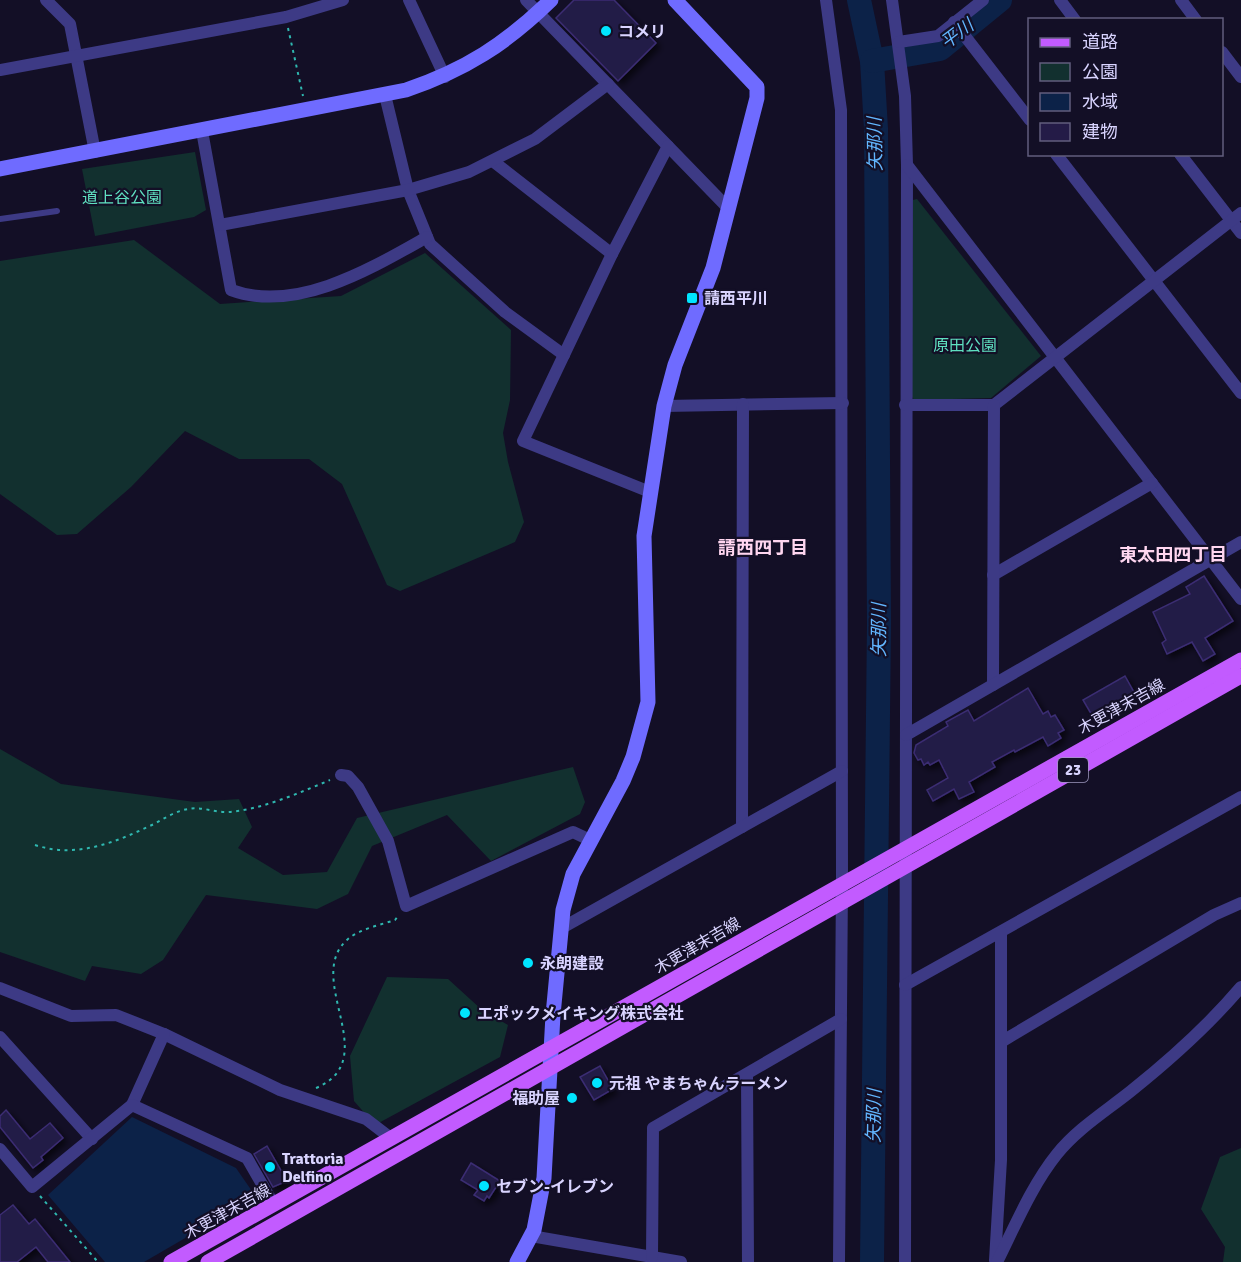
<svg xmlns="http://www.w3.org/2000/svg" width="1241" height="1262" viewBox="0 0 1241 1262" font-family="Signika,'Noto Sans JP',sans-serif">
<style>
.green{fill:#12302f}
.water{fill:#0c2248}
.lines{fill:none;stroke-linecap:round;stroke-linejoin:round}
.river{stroke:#0c2248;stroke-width:24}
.building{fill:#241b47;stroke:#3b2d73;stroke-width:1.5;filter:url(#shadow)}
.path{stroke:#2fb8b0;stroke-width:2;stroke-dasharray:3 4.5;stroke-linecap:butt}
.lane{stroke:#3d3a85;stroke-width:6}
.street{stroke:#3d3a85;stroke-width:12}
.secondary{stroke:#6f6bff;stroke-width:15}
.primary{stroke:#c25bff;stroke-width:15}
.poi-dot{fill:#00e5ff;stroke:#130f26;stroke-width:2}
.labels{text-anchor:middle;stroke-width:4.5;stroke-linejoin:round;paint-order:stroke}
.shield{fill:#130f26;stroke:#9e99be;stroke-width:1.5}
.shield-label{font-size:15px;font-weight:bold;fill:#d9d4ff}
.poi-label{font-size:16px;font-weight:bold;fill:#d9d4ff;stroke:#130f26;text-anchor:start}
.park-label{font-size:16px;fill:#5fe0c0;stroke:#130f26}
.street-label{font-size:16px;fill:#d9d4ff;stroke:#130f26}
.water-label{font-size:18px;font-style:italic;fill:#62b6ff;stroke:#130f26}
.neighbourhood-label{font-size:18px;font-weight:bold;fill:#ffd6f0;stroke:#130f26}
</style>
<defs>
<filter id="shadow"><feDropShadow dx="4" dy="4" stdDeviation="3" flood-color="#0009"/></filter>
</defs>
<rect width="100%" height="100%" fill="#130f26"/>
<!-- green -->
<g class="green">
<path d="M195 152 206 210 194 217 95 236 82 169Z"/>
<path d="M917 199 1041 356 991 398 914 400 911 395 913 200Z"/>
<path d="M134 240 220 304 341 296 425 253 511 330 510 400 503 433 508 462 524 522 515 542 400 591 387 585 342 484 309 459H239L185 431 131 487 77 534 57 535 0 494V261Z"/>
<path d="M0 749 61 784 195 802 239 799 252 827 238 848 283 875 327 872 357 818 573 767 585 802 580 814 491 861 447 815 372 846 348 894 317 909 206 895 163 960 141 974 92 966 85 981 0 952Z"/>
<path d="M387 977 448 979 482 1010 508 1025 500 1057 375 1125 354 1101 350 1056Z"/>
<path d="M1241 1148V1262H1223L1225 1247 1201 1209 1220 1157Z"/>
</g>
<!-- water -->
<path class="water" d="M132 1117 236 1168 256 1197 144 1262H105L48 1195Z"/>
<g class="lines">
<!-- river -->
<g class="river">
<path d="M859 0 872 61 876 129 879 623 872 1262"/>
<path d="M872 61 940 49 1000 0"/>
</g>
</g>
<!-- building -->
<g class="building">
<path d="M574 0H614L656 43 618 81 556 18Z"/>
<path d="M1204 576 1233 621 1205 638 1215 654 1203 661 1192 642 1167 654 1162 643 1166 640 1153 612 1190 594 1186 587Z"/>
<path d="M1125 676 1135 694 1093 717 1083 700Z"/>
<path d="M1028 688 1043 714 1048 711 1051 717 1055 715 1064 730 1058 733 1061 738 1048 746 1043 737 1015 752 1014 750 992 762 995 767 969 782 974 792 959 799 954 789 933 801 927 790 948 778 939 760 930 765 928 762 924 765 921 759 918 760 914 753 916 745 948 726 946 722 968 710 974 721Z"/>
<path d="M600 1066 613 1089 594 1100 580 1077Z"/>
<path d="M6 1110 30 1139 50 1123 63 1138 41 1157 43 1160 33 1168 0 1127V1116Z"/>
<path d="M267 1146 287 1181 273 1187 254 1154Z"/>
<path d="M471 1163 500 1181 489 1198 487 1196 484 1201 474 1195 478 1190 461 1180Z"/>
<path d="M13 1205 29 1224 35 1219 70 1262H48L36 1247 17 1262H0V1215Z"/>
</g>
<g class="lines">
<!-- path -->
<g class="path">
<path d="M288 28 303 96"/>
<path d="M35 845C77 859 116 842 154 824 165 818 176 811 188 809 202 806 215 813 229 812 263 809 299 793 330 780"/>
<path d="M316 1088C385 1059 302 978 348 939 360 929 380 925 395 920L399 915"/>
<path d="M40 1196 98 1262"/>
</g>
<!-- lane -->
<path class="lane" d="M0 219 57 211"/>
<!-- street -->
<g class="street">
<path d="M46 0 70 24 95 152"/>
<path d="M409 0 445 77"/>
<path d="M526 0 729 209"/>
<path d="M826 0 841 110 842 882 839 1262"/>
<path d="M892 0 905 96 907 165 905 1262"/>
<path d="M1060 0 1075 20"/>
<path d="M1181 0 1196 20"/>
<path d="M954 22 1030 120"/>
<path d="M899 42 938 36 983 0"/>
<path d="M1222 52 1241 77"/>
<path d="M0 70 286 17 343 0"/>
<path d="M385 95 408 190 430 244 505 312 564 355"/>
<path d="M202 131 231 290C296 314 372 268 427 237"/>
<path d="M1056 154 1241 393"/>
<path d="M1180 154 1241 233"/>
<path d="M494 162 612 254"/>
<path d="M907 165 1241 599"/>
<path d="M220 225 408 190 469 172 535 139 608 84"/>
<path d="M905 405H994L1241 213"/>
<path d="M664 406 843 403"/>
<path d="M650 492 523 441 612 254 668 146"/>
<path d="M993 575 1152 483"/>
<path d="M993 685 994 405"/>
<path d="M906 735 1241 542"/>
<path d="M341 775 348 776 358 787 388 841 406 906 573 832 590 840"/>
<path d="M742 827 743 404"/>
<path d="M560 929 842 771"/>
<path d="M905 985 1241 797"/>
<path d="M0 988 71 1016 116 1015 164 1034 280 1090 366 1119 392 1139"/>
<path d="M0 1037 92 1139"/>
<path d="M1001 1042 1214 915 1241 903"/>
<path d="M747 1075 748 1262"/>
<path d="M132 1105 164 1034"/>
<path d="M0 1149 32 1187 132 1105 247 1158 274 1205"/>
<path d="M531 1236 681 1262"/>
<path d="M652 1257 653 1128 841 1019"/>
<path d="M995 1260 1001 1160V932"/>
<path d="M997 1262C1015 1226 1032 1185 1057 1154 1077 1129 1106 1111 1131 1091 1171 1059 1208 1026 1241 987"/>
</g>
<!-- secondary -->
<g class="secondary">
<path d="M0 169 406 90C465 70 506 44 551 0"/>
<path d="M517 1262 534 1230 544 1178 553 1015 563 910 573 874 623 781 633 757 648 702 644 536 664 406 675 365 713 268 757 98V87L675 0"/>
</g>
<!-- primary -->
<g class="primary">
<path d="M171 1262 1241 660"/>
<path d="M208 1262 1241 676"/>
</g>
</g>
<!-- markers -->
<g class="poi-dot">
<circle cx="606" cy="31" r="6"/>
<rect x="686" y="292" width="12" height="12" rx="3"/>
<circle cx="528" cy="963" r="6"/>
<circle cx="465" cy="1013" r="6"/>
<circle cx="597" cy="1083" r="6"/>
<circle cx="572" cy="1098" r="6"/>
<circle cx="270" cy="1167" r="6"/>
<circle cx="484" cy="1186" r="6"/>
</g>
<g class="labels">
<!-- shield labels -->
<rect class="shield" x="1058" y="758" width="30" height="24" rx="4.5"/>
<g class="shield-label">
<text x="1073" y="775">23</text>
</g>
<!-- poi labels -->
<g class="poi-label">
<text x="618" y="37">コメリ</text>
<text x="704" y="304">請西平川</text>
<text x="540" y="969">永朗建設</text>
<text x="477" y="1019">エポックメイキング株式会社</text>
<text x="609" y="1089">元祖 やまちゃんラーメン</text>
<text x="560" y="1104" text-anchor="end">福助屋</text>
<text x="282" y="1164">Trattoria<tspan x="282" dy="18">Delfino</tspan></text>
<text x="496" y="1192">セブン-イレブン</text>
</g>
<!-- park labels -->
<g class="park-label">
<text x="122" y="203">道上谷公園</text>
<text x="965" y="351">原田公園</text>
</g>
<!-- street labels -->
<g class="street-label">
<text transform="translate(1121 706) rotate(-29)" y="6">木更津末吉線</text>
<text transform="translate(697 945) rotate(-30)" y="6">木更津末吉線</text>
<text transform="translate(227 1211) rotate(-29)" y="6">木更津末吉線</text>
</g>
<!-- water labels -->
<g class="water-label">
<text transform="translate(957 34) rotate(-37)" y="6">平川</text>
<text transform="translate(875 144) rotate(-91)" y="6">矢那川</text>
<text transform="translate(879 630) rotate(-90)" y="6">矢那川</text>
<text transform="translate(874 1116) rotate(-89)" y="6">矢那川</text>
</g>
<!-- neighbourhood labels -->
<g class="neighbourhood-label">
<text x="763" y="554">請西四丁目</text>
<text x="1173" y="561">東太田四丁目</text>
</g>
</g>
<!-- legend -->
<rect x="1028" y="18" width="195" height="138" fill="#130f26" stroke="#625e7d" stroke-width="1.5"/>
<rect x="1040" y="38" width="30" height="9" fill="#c25bff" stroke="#625e7d" stroke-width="1.5"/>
<text x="1082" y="48" font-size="18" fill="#d9d4ff">道路</text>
<rect x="1040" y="63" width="30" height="18" fill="#12302f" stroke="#625e7d" stroke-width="1.5"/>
<text x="1082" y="78" font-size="18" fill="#d9d4ff">公園</text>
<rect x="1040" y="93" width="30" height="18" fill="#0c2248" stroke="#625e7d" stroke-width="1.5"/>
<text x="1082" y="108" font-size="18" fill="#d9d4ff">水域</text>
<rect x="1040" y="123" width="30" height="18" fill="#241b47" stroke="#625e7d" stroke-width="1.5"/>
<text x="1082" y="138" font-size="18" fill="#d9d4ff">建物</text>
</svg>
